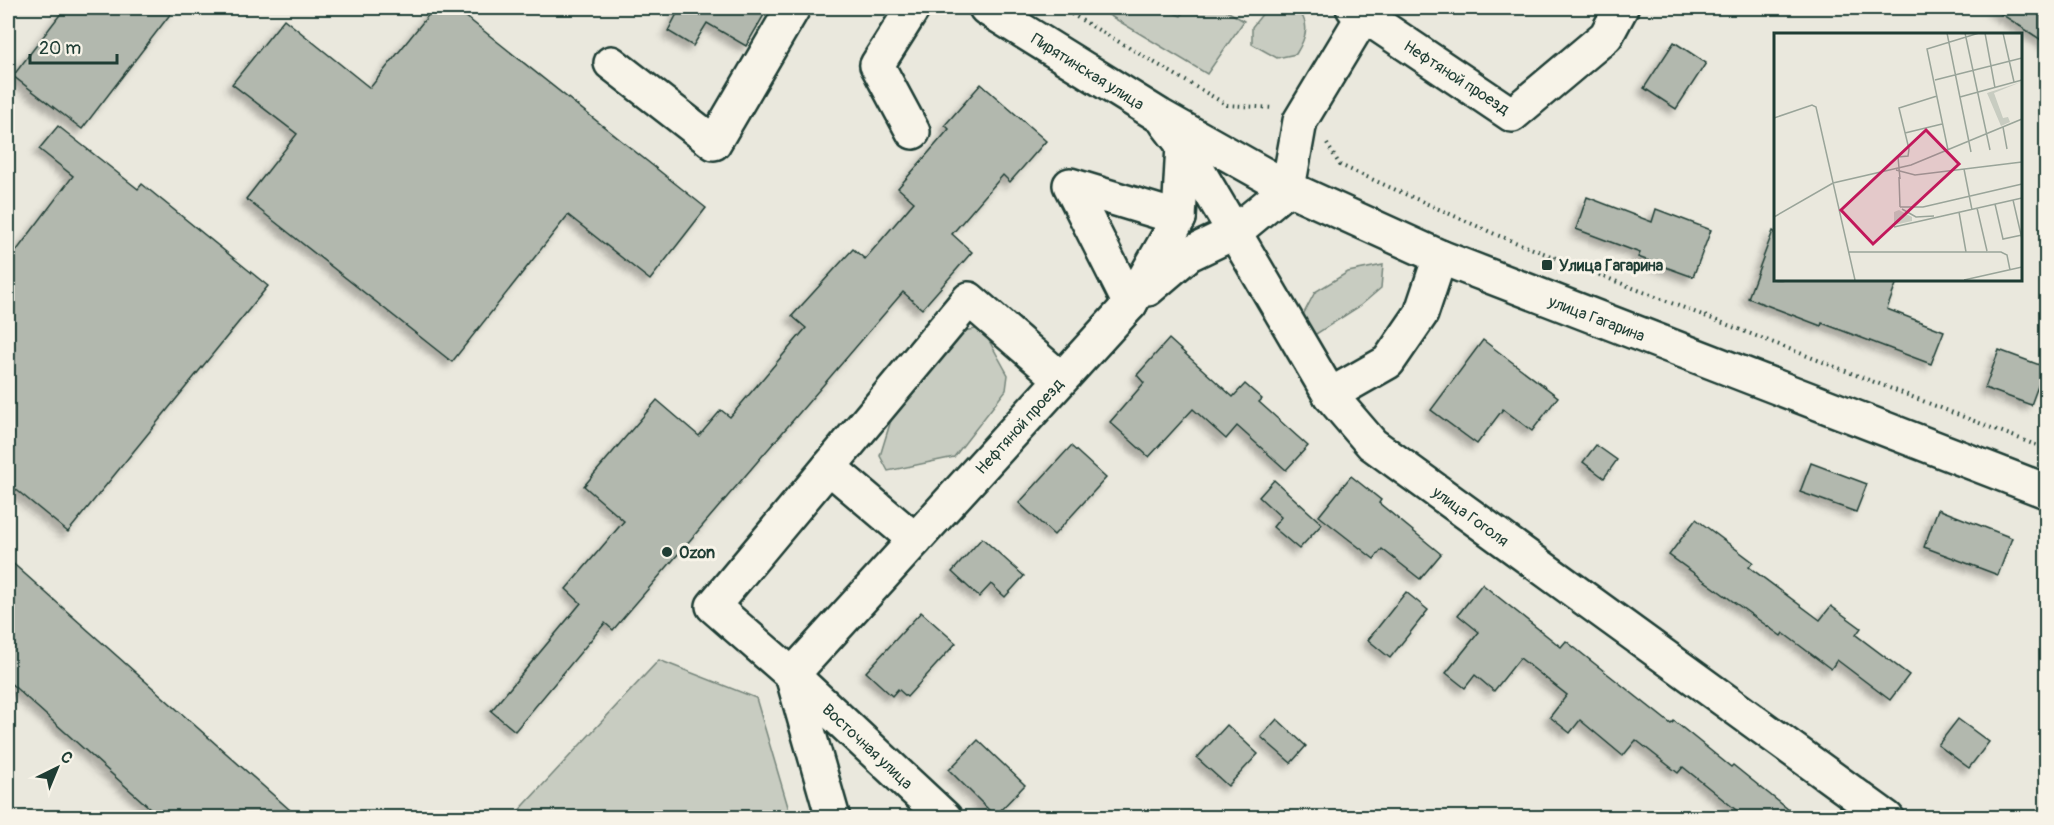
<svg xmlns="http://www.w3.org/2000/svg" width="2054" height="825" viewBox="0 0 2054 825" font-family="Pangolin,sans-serif">
<style>
.green{fill:#c8ccc1;stroke:#74847a;stroke-width:1.5}
.building{fill:#b2b8ae;stroke:#1f3d34;stroke-width:1.5;filter:url(#shadow)}
.lines{fill:none;stroke-linecap:round;stroke-linejoin:round}
.minor-casing{stroke:#1f3d34;stroke-width:38}
.path{stroke:#1f3d34;stroke-width:4;stroke-dasharray:1.5 4.5;stroke-linecap:butt}
.minor{stroke:#f7f3e8;stroke-width:33}
.poi-dot{fill:#1f3d34;stroke:#f7f3e8;stroke-width:2}
.labels{text-anchor:middle;stroke-width:6;stroke-linejoin:round;paint-order:stroke}
.street-label{font-size:16px;fill:#1f3d34;stroke:#f7f3e8}
.poi-label{font-size:16px;font-weight:bold;fill:#1f3d34;stroke:#f7f3e8;text-anchor:start}
.inset-road{fill:none;stroke:#99a499;stroke-width:1.5}
.view{fill:#c2185b;fill-opacity:0.15;stroke:#c2185b;stroke-width:3}
.inset-edge{fill:none;stroke:#1f3d34;stroke-width:3}
</style>
<defs>
<filter id="shadow"><feDropShadow dx="-5.5" dy="5.5" stdDeviation="3" flood-color="#0004"/></filter>
</defs>
<rect width="100%" height="100%" fill="#eae8dd"/>
<filter id="ink" filterUnits="userSpaceOnUse"><feTurbulence type="fractalNoise" baseFrequency=".0167" numOctaves="2"/><feDisplacementMap in="SourceGraphic" scale="12" xChannelSelector="R" yChannelSelector="G"/><feConvolveMatrix kernelMatrix="1 2 1 2 8 2 1 2 1" color-interpolation-filters="sRGB"/></filter>
<g filter="url(#ink)">
<!-- green -->
<g class="green">
<path d="M1097 8H1162L1181 16 1186 8H1222L1244 21 1207 74Z"/>
<path d="M1267 8H1295C1312 22 1306 38 1296 54L1277 58 1252 44V27Z"/>
<path d="M1383 265 1381 288 1360 306 1313 336 1303 315 1315 292 1348 272Z"/>
<path d="M982 328 1008 375 1006 390 954 457 888 471 880 456 903 381 951 333Z"/>
<path d="M659 660 756 698 791 817H513Z"/>
</g>
<!-- building -->
<g class="building">
<path d="M65 8H175L82 129 13 76Z"/>
<path d="M434 8H455L706 208 650 280 568 215 452 362 246 199 297 134 232 84 284 19 370 88Z"/>
<path d="M680 8H768L746 46 707 23 693 46 668 31Z"/>
<path d="M1992 8H2046V43Z"/>
<path d="M1674 42 1706 63 1676 109 1644 88Z"/>
<path d="M981 84 1046 141 1010 182 1003 175 952 234 972 252 922 309 903 292 613 630 605 623 515 731 491 711 581 603 566 589 624 521 584 486 657 400 699 436 721 410 730 417 806 328 792 316 853 249 865 259 914 202 898 188 949 129 945 125Z"/>
<path d="M58 126 138 189 142 184 268 286 68 532 8 483V262L73 176 39 149Z"/>
<path d="M1587 197 1652 222 1656 209 1711 230 1693 277 1638 257 1640 253 1576 229Z"/>
<path d="M1773 231 1775 232V279H1898L1887 309 1944 331 1931 364 1822 323 1821 326 1748 298Z"/>
<path d="M1169 339 1233 397 1245 384 1262 399 1259 402 1308 446 1286 470 1237 426 1226 439 1193 409 1149 457 1110 422 1144 383 1137 375Z"/>
<path d="M1483 340 1558 397 1532 431 1503 409 1477 444 1431 410Z"/>
<path d="M1999 350 2045 367 2031 405 1985 388Z"/>
<path d="M1596 445 1617 460 1604 478 1583 462Z"/>
<path d="M1071 446 1106 478 1054 535 1019 503Z"/>
<path d="M1811 463 1867 484 1856 512 1800 492Z"/>
<path d="M1351 476 1381 500 1379 503 1441 554 1420 579 1382 549 1374 559 1319 516Z"/>
<path d="M1274 480 1322 524 1299 549 1273 527 1281 517 1259 497Z"/>
<path d="M1938 509 2012 538 1998 575 1924 547Z"/>
<path d="M1696 519 1753 562 1749 567 1820 620 1831 606 1861 628 1856 635 1909 675 1890 700 1837 660 1831 669 1783 633 1781 636 1669 555Z"/>
<path d="M982 538 1024 576 1005 597 991 584 979 597 952 572Z"/>
<path d="M8 559 299 818H161L8 681Z"/>
<path d="M1482 584 1561 647 1566 641 1671 724 1674 721 1731 767 1733 765 1799 818H1746L1683 767 1678 773 1636 740 1623 756 1580 720 1570 733 1550 717 1567 695 1520 658 1494 691 1475 675 1465 688 1446 673 1479 632 1458 615Z"/>
<path d="M1406 592 1428 610 1390 658 1368 640Z"/>
<path d="M921 612 956 643 907 697 898 689 892 696 866 672Z"/>
<path d="M1277 719 1306 746 1291 763 1261 737Z"/>
<path d="M1958 719 1989 742 1969 768 1938 745Z"/>
<path d="M1227 725 1258 754 1228 786 1197 758Z"/>
<path d="M978 740 1025 785 995 816 949 770Z"/>
</g>
<g class="lines">
<!-- minor casing -->
<g class="minor-casing">
<g id="minor">
<path d="M986 8 1160 116 1288 188 1440 257 2046 491"/>
<path d="M1353 8 1512 115 1606 36 1621 8"/>
<path d="M611 63 714 143 793 8"/>
<path d="M1166 123 1183 145 1330 395 1372 444 1887 818"/>
<path d="M913 132 877 65 913 8"/>
<path d="M1148 289 1189 254 1235 232 1288 188 1300 121 1368 8"/>
<path d="M1130 304 1070 185 1179 218"/>
<path d="M1330 395 1388 362 1421 314 1440 257"/>
<path d="M829 467 915 540"/>
<path d="M792 675 1130 304 1179 218 1183 145"/>
<path d="M792 675 833 818"/>
<path d="M945 818 792 675 713 606 969 299 1061 379"/>
</g>
</g>
<!-- path -->
<g class="path">
<path d="M1061 8 1227 105 1273 108"/>
<path d="M1327 144 1340 165 1497 235 2046 449"/>
</g>
<!-- minor -->
<use href="#minor" class="minor"/>
</g>
</g>
<!-- markers -->
<g class="poi-dot">
<rect x="1541" y="259" width="12" height="12" rx="3"/>
<circle cx="667" cy="552" r="6"/>
</g>
<g class="labels">
<!-- street labels -->
<g class="street-label">
<text transform="translate(1088 71) rotate(32)" y="6">Пирятинская улица</text>
<text transform="translate(1457 77) rotate(33)" y="6">Нефтяной проезд</text>
<text transform="translate(1597 318) rotate(21)" y="6">улица Гагарина</text>
<text transform="translate(1019 426) rotate(-48)" y="6">Нефтяной проезд</text>
<text transform="translate(1471 516) rotate(36)" y="6">улица Гоголя</text>
<text transform="translate(868 746) rotate(43)" y="6">Восточная улица</text>
</g>
<!-- poi labels -->
<g class="poi-label">
<text x="1559" y="271">Улица Гагарина</text>
<text x="679" y="558">Ozon</text>
</g>
</g>
<!-- overview -->
<g transform="translate(1774 33)">
<rect width="248" height="248" fill="#eae8dd"/>
<path d="M247 49 220 60 229 85 234 84 236 89 227 93 213 60ZM125 177 138 184V188L120 192V179Z" fill="#c8ccc1"/>
<path class="inset-road" d="M173 0 197 119M191 0 216 117M211 0 221 55M229 0 240 49M161 47 248 25M186 64 248 47M0 85 38 72 42 74 81 247M229 94 233 116M131 100 168 91M174 117 153 16 205 0M190 136 198 177M122 137 141 142 248 129M125 144 126 174M126 146 124 124 134 123 135 116 125 75 163 63M239 167 248 206M221 171 229 206 248 202M126 174H149L248 151M203 175 213 218M128 176 142 184 160 183M185 179 192 219M0 184 59 150 137 132 248 86M120 194 248 165M74 219H227L233 222 236 237M190 247 248 234"/>
<path class="view" d="M152 97 185 131 99 211 67 177Z"/>
<rect width="248" height="248" class="inset-edge"/>
</g>
<!-- margin -->
<rect width="2054" height="825" fill="none" stroke="#f7f3e8" stroke-width="30"/>
<rect x="15" y="15" width="2024" height="795" fill="none" stroke="#1f3d34" stroke-width="2" filter="url(#ink)"/>
<!-- north arrow -->
<g transform="translate(57 768) rotate(43)" stroke="#f7f3e8" stroke-width="4.5" paint-order="stroke">
<path d="M0-4.5L10 22L0 15L-10 22Z" fill="#1f3d34"/>
<text y="-9" font-size="16" font-weight="bold" text-anchor="middle" fill="#1f3d34">С</text>
</g>
<!-- scale -->
<path d="M30 54v9h87v-9" fill="none" stroke="#1f3d34" stroke-width="3"/>
<text x="39" y="54" font-size="18" fill="#1f3d34" stroke="#f7f3e8" stroke-width="4.5" paint-order="stroke">20 m</text>
</svg>
